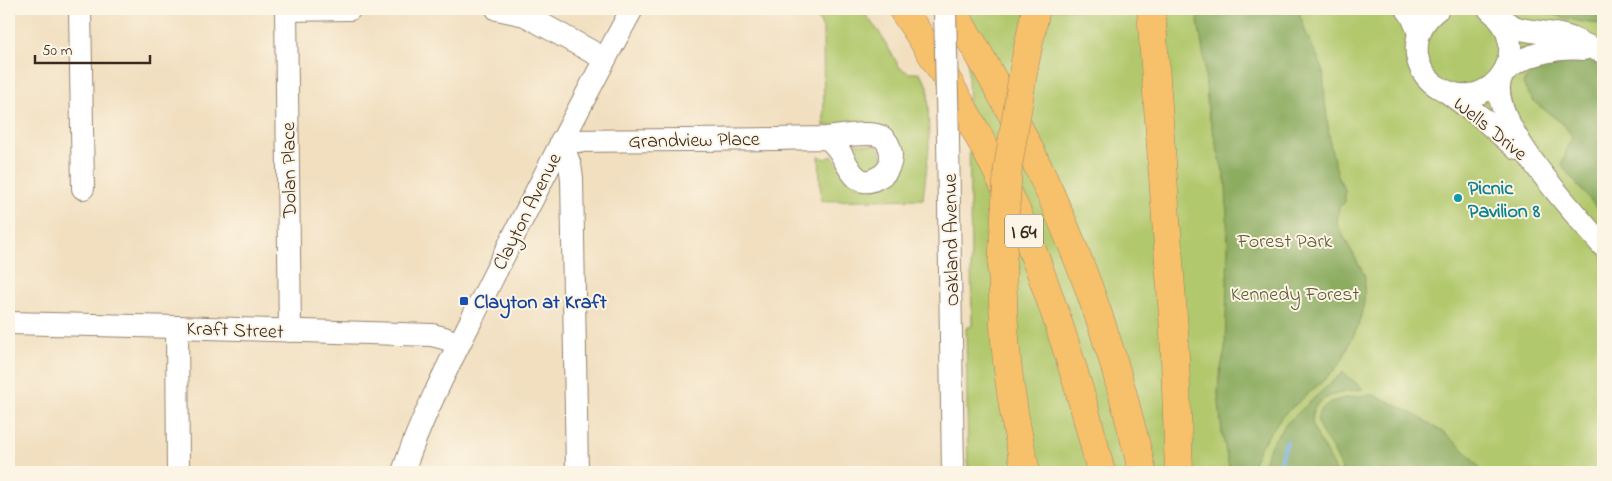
<svg xmlns="http://www.w3.org/2000/svg" width="1612" height="481" viewBox="0 0 1612 481" font-family="'Indie Flower',sans-serif">
<style>
.green{fill:#b1c86c;stroke:#767945}
.forest{fill:#8cac60;stroke:#646b3f}
.lines{fill:none;stroke-linecap:round;stroke-linejoin:round}
.stream{stroke:#6faee2;stroke-width:4.5}
.minor-casing{stroke:#96846f;stroke-width:24}
.highway-casing{stroke:#96846f;stroke-width:29}
.minor{stroke:#fff;stroke-width:22}
.highway{stroke:#f7c06b;stroke-width:28}
.minor-bridge-casing{stroke:#96846f;stroke-width:24;stroke-linecap:butt}
.highway-bridge-casing{stroke:#96846f;stroke-width:29;stroke-linecap:butt}
.minor-bridge{stroke:#fff;stroke-width:22}
.highway-bridge{stroke:#f7c06b;stroke-width:28}
.culture-dot{fill:#0f9aa8;stroke:#fcf5e5;stroke-width:2}
.transit-dot{fill:#1a4fb4;stroke:#fcf5e5;stroke-width:2}
.labels{text-anchor:middle;stroke-width:4;stroke-linejoin:round;paint-order:stroke}
.shield{fill:#fcf5e5;stroke:#75675a;stroke-width:1}
.shield-label{font-size:19px;font-weight:bold;fill:#3b2a1e}
.street-label{font-size:20px;fill:#3b2a1e;stroke:#fcf5e5}
.culture-label{font-size:20px;font-weight:bold;fill:#0d838f;stroke:#fcf5e5;text-anchor:start}
.park-label{font-size:20px;fill:#5e5935;stroke:#fcf5e5}
.transit-label{font-size:20px;font-weight:bold;fill:#164399;stroke:#fcf5e5;text-anchor:start}
</style>
<rect width="100%" height="100%" fill="#fcf5e5"/>
<filter id="ink" filterUnits="userSpaceOnUse"><feTurbulence type="fractalNoise" baseFrequency=".02" numOctaves="2"/><feDisplacementMap in="SourceGraphic" scale="10" xChannelSelector="R" yChannelSelector="G"/><feConvolveMatrix kernelMatrix="1 2 1 2 8 2 1 2 1" color-interpolation-filters="sRGB"/></filter>
<filter id="wash" filterUnits="userSpaceOnUse"><feTurbulence type="fractalNoise" baseFrequency=".0096" numOctaves="4" result="noise"/><feDisplacementMap in="SourceGraphic" scale="20" xChannelSelector="R" yChannelSelector="G"/><feGaussianBlur stdDeviation="1.12" result="paint"/><feColorMatrix in="noise" values="0 0 0 0 0 0 0 0 0 0 0 0 0 0 0 0 0 1.4 0 .05"/><feComposite in="paint" operator="in"/></filter>
<g filter="url(#wash)">
<rect width="100%" height="100%" fill="#f1dfc0"/>
<!-- green -->
<g class="green">
<path d="M807 9H861L879 32 900 68 909 73H920L928 86 929 148 923 199 821 201 819 156 826 159 832 156 856 186 899 151 850 126H824L823 29 818 18Z"/>
<path d="M967 9H1603V472H968L966 328 972 326Z"/>
<path d="M851 143 876 145 883 155 877 168 865 170 859 167 849 147Z"/>
</g>
<!-- forest -->
<g class="forest">
<path d="M1196 9H1298L1306 33 1323 69 1325 102 1331 149 1339 179 1345 190V202L1339 207 1337 224 1365 276 1364 303 1358 326 1340 364 1323 381 1282 416 1260 447 1249 472H1230L1222 433 1218 393 1219 377 1225 350 1228 249 1226 183 1208 112 1204 58Z"/>
<path d="M1533 9H1603V24C1576 23 1559 16 1533 9Z"/>
<path d="M1547 57 1580 59 1603 66V205L1597 208 1565 170 1562 164 1572 136 1563 124 1533 101 1523 84 1525 79Z"/>
<path d="M1343 372 1363 389C1334 393 1297 399 1318 438 1324 449 1331 459 1336 472H1260L1271 445 1285 425Z"/>
<path d="M1374 395C1404 408 1436 425 1460 446 1469 454 1476 464 1483 472H1343C1340 466 1339 460 1335 454 1331 446 1325 439 1321 431 1305 399 1354 396 1374 395Z"/>
</g>
<g class="lines">
<!-- stream -->
<path class="stream" d="M1286 472 1281 466 1282 454 1287 441"/>
</g>
</g>
<g filter="url(#ink)">
<g class="lines">
<!-- minor casing -->
<g class="minor-casing">
<g id="minor">
<path d="M80 9 83 188"/>
<path d="M286 9 290 331"/>
<path d="M497 9 525 15 605 59"/>
<path d="M1407 9 1412 16 1419 33"/>
<path d="M1438 9C1423 20 1415 36 1417 55 1419 69 1427 81 1440 88 1491 118 1539 48 1489 9"/>
<path d="M286 10 350 9"/>
<path d="M1497 15C1504 21 1512 28 1521 29 1538 33 1554 32 1571 38 1582 43 1592 49 1603 52"/>
<path d="M1506 70C1528 53 1557 47 1584 49"/>
<path d="M1502 75C1481 116 1577 215 1603 246"/>
<path d="M1447 92 1481 117 1517 149"/>
<path d="M948 139 953 472"/>
<path d="M9 323 177 327 432 335 444 338 459 344"/>
<path d="M177 327 178 472"/>
<path d="M403 472C424 409 457 349 487 289 534 195 582 101 632 9"/>
<path d="M577 472 572 178 570 165 561 141C649 140 738 140 826 138 840 137 871 130 882 137 892 144 893 159 888 168 886 173 882 176 877 178 856 190 848 165 840 152 836 146 832 142 828 138"/>
</g>
</g>
<!-- highway casing -->
<g class="highway-casing">
<g id="highway">
<path d="M902 9C923 39 942 70 960 102 980 139 1002 178 1019 217 1053 300 1080 385 1101 472"/>
<path d="M950 9C975 44 995 83 1015 120 1060 208 1097 299 1123 395 1129 420 1137 446 1142 472"/>
<path d="M1151 9 1174 331 1179 472"/>
<path d="M1025 62 1036 9"/>
<path d="M1002 268C1003 287 1003 307 1004 326 1007 375 1015 424 1026 472"/>
</g>
</g>
<!-- minor -->
<use href="#minor" class="minor"/>
<!-- highway -->
<use href="#highway" class="highway"/>
<!-- minor-bridge casing -->
<g class="minor-bridge-casing">
<path id="minor-bridge" d="M945 9 948 139"/>
</g>
<!-- highway-bridge casing -->
<g class="highway-bridge-casing">
<path id="highway-bridge" d="M1002 268 1008 167 1025 62"/>
</g>
<!-- minor-bridge -->
<use href="#minor-bridge" class="minor-bridge"/>
<!-- highway-bridge -->
<use href="#highway-bridge" class="highway-bridge"/>
</g>
</g>
<!-- markers -->
<circle class="culture-dot" cx="1458" cy="198" r="5"/>
<rect class="transit-dot" x="459" y="296" width="10" height="10" rx="2.5"/>
<g class="labels">
<!-- shield labels -->
<rect class="shield" x="1005" y="214.5" width="38" height="33" rx="4"/>
<g class="shield-label">
<text x="1024" y="238">I 64</text>
</g>
<!-- street labels -->
<g class="street-label">
<text transform="translate(1491 128) rotate(39)" y="7">Wells Drive</text>
<text transform="translate(694 139) rotate(-1)" y="7">Grandview Place</text>
<text transform="translate(288 170) rotate(-91)" y="7">Dolan Place</text>
<text transform="translate(526 211) rotate(-63)" y="7">Clayton Avenue</text>
<text transform="translate(950 240) rotate(-91)" y="7">Oakland Avenue</text>
<text transform="translate(235 329) rotate(2)" y="7">Kraft Street</text>
</g>
<!-- culture labels -->
<g class="culture-label">
<text x="1468" y="194">Picnic<tspan x="1468" dy="23">Pavilion 8</tspan></text>
</g>
<!-- park labels -->
<g class="park-label">
<text x="1285" y="247">Forest Park</text>
<text x="1295" y="300">Kennedy Forest</text>
</g>
<!-- transit labels -->
<g class="transit-label">
<text x="474" y="308">Clayton at Kraft</text>
</g>
</g>
<!-- margin -->
<rect width="1612" height="481" fill="none" stroke="#fcf5e5" stroke-width="30"/>
<!-- scale -->
<path d="M35 55v8h115v-8" fill="none" stroke="#3b2a1e" stroke-width="2.5"/>
<text x="42" y="55" font-size="15" fill="#3b2a1e" stroke="#fcf5e5" stroke-width="4" paint-order="stroke">50 m</text>
</svg>
